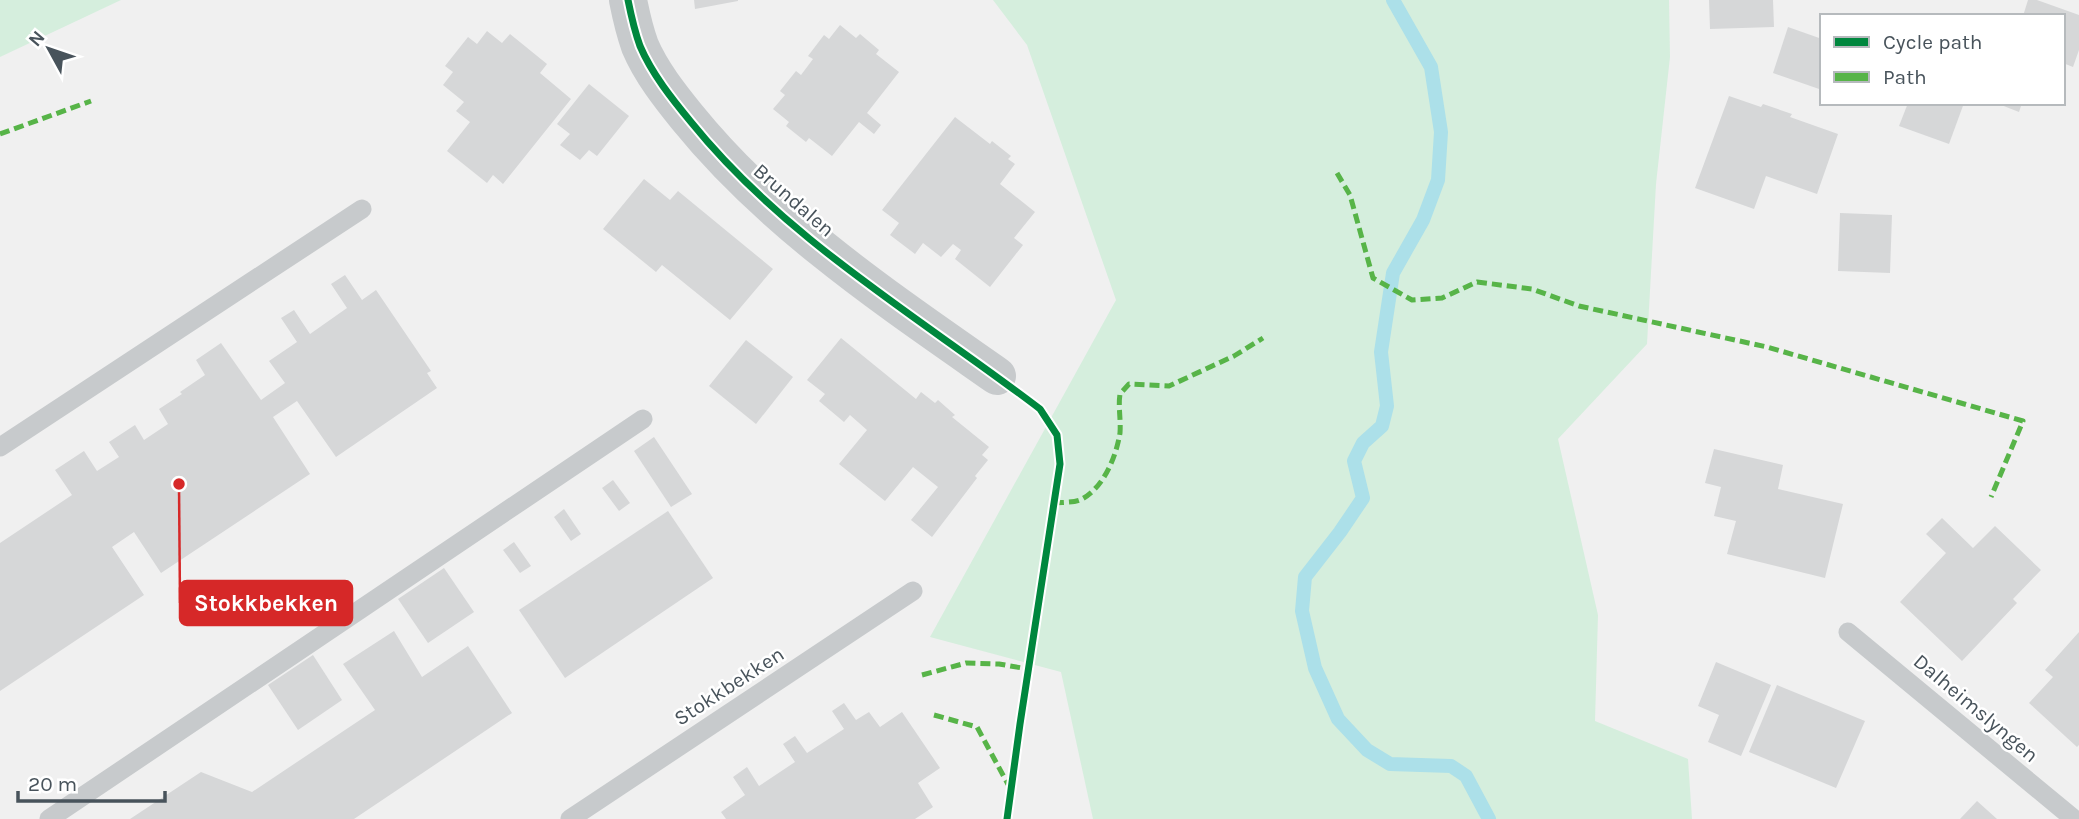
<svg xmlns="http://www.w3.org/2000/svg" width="2079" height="819" viewBox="0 0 2079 819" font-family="Karla,sans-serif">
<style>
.green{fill:#d5eedd}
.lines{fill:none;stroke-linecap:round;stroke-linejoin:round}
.stream{stroke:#ace0e9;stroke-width:14}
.building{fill:#d6d7d8}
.service{stroke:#c7cacc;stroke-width:19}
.minor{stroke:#c7cacc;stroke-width:38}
.quiet{stroke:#57b448;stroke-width:5;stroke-dasharray:10 5;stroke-linecap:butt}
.cycleway-casing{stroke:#fff;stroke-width:11}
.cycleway{stroke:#00873e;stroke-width:7}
.labels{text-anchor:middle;stroke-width:5;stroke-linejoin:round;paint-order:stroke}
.street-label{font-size:21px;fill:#48535b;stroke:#fff}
.leader{fill:none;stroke:#d62828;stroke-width:2.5}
.callout-dot{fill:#d62828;stroke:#fff;stroke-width:2.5}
.callout{fill:#d62828;stroke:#d62828;stroke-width:2.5}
.callout-label{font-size:23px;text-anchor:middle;font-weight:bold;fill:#fff}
</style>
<rect width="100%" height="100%" fill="#f0f0f0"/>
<!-- green -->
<g class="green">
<path d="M0 0H121L0 57Z"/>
<path d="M993 0H1669L1670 57 1656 184 1647 344 1558 439 1598 615 1595 721 1688 759 1692 819H1093L1061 672 930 637 1116 300 1027 45Z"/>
</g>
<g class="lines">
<!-- stream -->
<path class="stream" d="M1393 0 1431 67 1441 132 1438 180 1423 220 1393 273 1381 352 1387 406 1382 426 1363 443 1354 461 1363 498 1340 532 1305 577 1302 611 1315 668 1338 719 1367 750 1390 764 1451 766 1466 776 1489 819"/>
</g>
<!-- building -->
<g class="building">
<path d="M694 0H738V1L695 9Z"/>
<path d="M1709 0H1773L1774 27 1710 29Z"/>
<path d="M2028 0H2037L2079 15V50L2073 67 2063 63V16H2023Z"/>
<path d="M840 25 856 38 860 34 879 50 876 54 899 72 867 113 881 125 874 134 859 122 832 156 809 138 806 142 786 126 789 122 773 109 785 95 780 91 796 71 801 75 813 59 808 56 824 35 829 39Z"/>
<path d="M1788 27 1822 39V90L1773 73Z"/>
<path d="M487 31 502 43 510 34 547 64 540 73 571 99 503 184 493 175 487 183 447 151 470 122 456 111 464 102 443 85 453 72 445 66 468 37 477 44Z"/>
<path d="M589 84 629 116 597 156 589 150 580 160 560 145 570 134 557 124Z"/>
<path d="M1729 96 1761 107 1763 104 1792 114 1790 117 1838 134 1817 194 1766 176 1754 209 1695 188Z"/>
<path d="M1908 103H1964L1949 144 1899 126Z"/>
<path d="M1996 103H2022L2019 112Z"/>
<path d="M955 117 990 144 992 141 1011 156 1008 159 1015 164 1000 184 1035 212 1014 238 1023 245 990 287 955 259 961 250 953 244 941 257 923 243 915 254 890 235 899 223 882 210Z"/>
<path d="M644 179 670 200 678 191 773 269 730 320 662 265 656 272 603 229Z"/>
<path d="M1840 213 1892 215 1890 273 1838 271Z"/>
<path d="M345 275 362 300 376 290 431 371 427 373 437 388 336 457 297 401 273 417 310 474 161 573 134 532 112 547 144 595 0 691V543L72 495 55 470 84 451 97 471 119 457 109 442 135 425 144 440 168 424 159 409 182 394 180 392 205 375 196 360 221 343 261 400 285 383 269 361 297 342 281 318 294 310 310 334 347 308 331 284Z"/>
<path d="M841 338 916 399 921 392 935 403 938 400 955 415 952 417 989 447 982 455 988 460 975 476 977 478 932 537 911 520 938 487 913 467 885 501 839 464 867 430 850 415 844 422 819 401 825 394 807 380Z"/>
<path d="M746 340 793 377 756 424 709 386Z"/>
<path d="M654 437 692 494 671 507 634 451Z"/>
<path d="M1714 449 1783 465 1778 489 1843 504 1825 578 1727 554 1736 521 1714 516 1721 487 1705 483Z"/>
<path d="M613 480 630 503 619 511 602 488Z"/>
<path d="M564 509 581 534 571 541 554 517Z"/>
<path d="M668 511 713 578 565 678 519 610Z"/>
<path d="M1942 518 1973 548 1995 526 2041 570 2013 599 2017 603 1962 661 1900 602 1946 553 1926 534Z"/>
<path d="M514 542 531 566 520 573 503 550Z"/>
<path d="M444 568 474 612 428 643 398 599Z"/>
<path d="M394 631 422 677 468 646 512 713 354 819H130L201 772 252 792 375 710 343 664Z"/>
<path d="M2079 632V745L2077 747 2029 703 2053 677 2045 670Z"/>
<path d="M313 655 342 700 298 730 268 685Z"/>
<path d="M1716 662 1771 685 1741 756 1708 742 1719 715 1698 706Z"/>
<path d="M1777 685 1865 721 1836 788 1749 752Z"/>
<path d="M844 703 856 720 869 712 880 727 902 712 940 768 918 783 933 807 915 819H726L721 812 745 795 733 777 747 767 759 786 795 762 783 744 795 736 807 753 844 729 832 711Z"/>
<path d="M1977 801 1997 819H1960Z"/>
</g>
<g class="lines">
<!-- service -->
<g class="service">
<path d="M0 447 362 209"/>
<path d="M1848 632 2074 819"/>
<path d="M49 819 643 419"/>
<path d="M570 819 913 591"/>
</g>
<!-- minor -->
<path class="minor" d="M628 0C631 15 635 32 640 46 651 72 670 96 687 117 772 222 887 299 997 376"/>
<!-- quiet -->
<g class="quiet">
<path d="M0 134 91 101"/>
<path d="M1337 173 1350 195 1373 278 1412 300 1442 298 1477 282 1532 289 1579 306 1767 347 2023 421 1991 497"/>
<path d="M1054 503C1063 502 1074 503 1082 499 1104 487 1116 457 1120 433 1121 419 1118 407 1120 394L1129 384 1169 386 1234 356 1263 338"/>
<path d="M922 675 966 663 999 664 1028 669"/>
<path d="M934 715 977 727 1010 788"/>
</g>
<!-- cycleway casing -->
<g class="cycleway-casing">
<path id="cycleway" d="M628 0C631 15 635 32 640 46 652 74 672 99 691 122 786 240 921 318 1040 409L1057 435 1060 464 1020 724 1007 819"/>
</g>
<!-- cycleway -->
<use href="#cycleway" class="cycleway"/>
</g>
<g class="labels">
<!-- street labels -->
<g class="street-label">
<text transform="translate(794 200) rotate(41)" y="7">Brundalen</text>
<text transform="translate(729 686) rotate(-33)" y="7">Stokkbekken</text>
<text transform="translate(1976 708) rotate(40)" y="7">Dalheimslyngen</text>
</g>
</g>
<!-- callouts -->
<path class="leader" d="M179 484L180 603"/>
<circle class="callout-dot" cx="179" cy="484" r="7"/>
<rect class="callout" x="180" y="581" width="172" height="44" rx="7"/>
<g class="callout-label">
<text x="266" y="611">Stokkbekken</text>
</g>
<!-- legend -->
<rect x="1820" y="14" width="245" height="91" fill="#ffffff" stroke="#b6babd" stroke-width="2"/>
<rect x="1834" y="37" width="35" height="10" fill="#00873e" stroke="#b6babd" stroke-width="2"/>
<text x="1883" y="49" font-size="21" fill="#48535b">Cycle path</text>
<rect x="1834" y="72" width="35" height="10" fill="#57b448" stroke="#b6babd" stroke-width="2"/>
<text x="1883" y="84" font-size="21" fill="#48535b">Path</text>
<!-- north arrow -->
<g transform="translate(49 49) rotate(310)" stroke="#ffffff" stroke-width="5" paint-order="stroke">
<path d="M0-5L12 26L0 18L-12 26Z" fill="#48535b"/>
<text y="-10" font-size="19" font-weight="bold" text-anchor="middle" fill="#48535b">N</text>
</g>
<!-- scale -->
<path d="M18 791v10h147v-10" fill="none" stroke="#48535b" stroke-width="3.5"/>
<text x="28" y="791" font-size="21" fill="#48535b" stroke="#ffffff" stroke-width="5" paint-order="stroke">20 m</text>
</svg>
